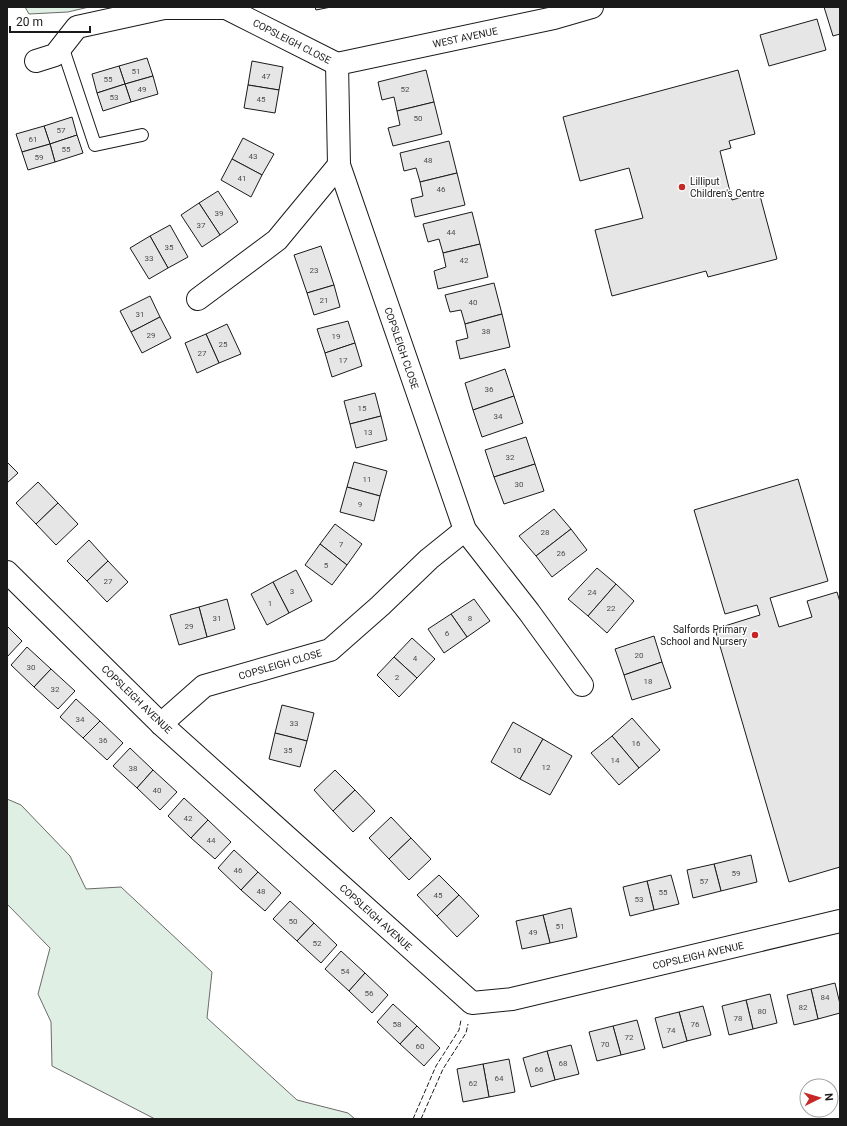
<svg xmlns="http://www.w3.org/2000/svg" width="847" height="1126" viewBox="0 0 847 1126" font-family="Roboto,sans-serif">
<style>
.green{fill:#e0efe3;stroke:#6a6a6a}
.building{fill:#e6e6e6;stroke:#1a1a1a}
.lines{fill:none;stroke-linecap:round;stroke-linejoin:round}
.service-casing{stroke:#1a1a1a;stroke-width:14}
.minor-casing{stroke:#1a1a1a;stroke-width:24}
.service{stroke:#fff;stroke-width:12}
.minor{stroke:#fff;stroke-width:22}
.fence{stroke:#1a1a1a;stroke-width:1;stroke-dasharray:5 2;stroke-linecap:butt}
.poi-dot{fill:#c62828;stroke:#fff;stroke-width:1.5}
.labels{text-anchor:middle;stroke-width:3;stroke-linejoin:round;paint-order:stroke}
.number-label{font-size:8px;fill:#4d4d4d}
.street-label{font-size:10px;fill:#1a1a1a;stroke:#fff}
.poi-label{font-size:10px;fill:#1a1a1a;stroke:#fff;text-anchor:start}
</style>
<rect width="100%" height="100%" fill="#fff"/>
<!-- green -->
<g class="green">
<path d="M25 7H89L68 12 29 14Z"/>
<path d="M7 799 21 805 70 856 86 889 121 887 212 972 207 1018 297 1100 348 1113 355 1119H155L52 1066 51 1022 38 994 50 948 7 904Z"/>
</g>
<!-- building -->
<g class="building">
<path d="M315 7H331L316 10Z"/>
<path d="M824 7H840V34L833 36Z"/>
<path d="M817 19 826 50 769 66 760 35Z"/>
<path d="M147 58 153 76 125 84 119 66Z"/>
<path d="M252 61 283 67 279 90 248 85Z"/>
<path d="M119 66 125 84 97 93 92 74Z"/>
<path d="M426 70 434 102 397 111 394 97 382 100 378 82Z"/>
<path d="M738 70 755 134 729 141 731 148 720 151 732 200 759 192 777 259 708 277 706 271 612 296 595 230 643 218 629 168 580 181 563 117Z"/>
<path d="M153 76 158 94 131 102 125 84Z"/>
<path d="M125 84 131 102 103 111 97 93Z"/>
<path d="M248 85 279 90 275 113 244 108Z"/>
<path d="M434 102 442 134 393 146 388 128 400 125 397 111Z"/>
<path d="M72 117 77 135 50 144 44 126Z"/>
<path d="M44 126 50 144 22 152 16 134Z"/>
<path d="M77 135 83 153 55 162 50 144Z"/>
<path d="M243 138 274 154 262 175 232 159Z"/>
<path d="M449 141 457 173 420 182 416 168 404 171 400 153Z"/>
<path d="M50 144 55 162 28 170 22 152Z"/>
<path d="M232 159 262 175 251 197 221 180Z"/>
<path d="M457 173 465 205 415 217 411 199 423 196 420 182Z"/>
<path d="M218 191 238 222 220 235 199 203Z"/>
<path d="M199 203 220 235 202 247 181 215Z"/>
<path d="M472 212 480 244 443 253 439 239 428 242 423 224Z"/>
<path d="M170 225 188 257 168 268 150 236Z"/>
<path d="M150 236 168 268 149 279 130 248Z"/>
<path d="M480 244 488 277 438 289 434 271 446 267 443 253Z"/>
<path d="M321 246 334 285 307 293 294 255Z"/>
<path d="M494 283 502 314 465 324 461 310 450 312 445 295Z"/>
<path d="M334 285 340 307 314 315 307 293Z"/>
<path d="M150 296 160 317 131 332 120 311Z"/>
<path d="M502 314 510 347 460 359 456 341 468 338 465 324Z"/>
<path d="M160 317 171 338 142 353 131 332Z"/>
<path d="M348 321 355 343 325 353 317 329Z"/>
<path d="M227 324 241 354 219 363 206 334Z"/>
<path d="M206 334 219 363 197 373 185 343Z"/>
<path d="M355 343 362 366 332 377 325 353Z"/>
<path d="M505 369 514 396 473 410 465 383Z"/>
<path d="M375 393 381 416 350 424 344 401Z"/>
<path d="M514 396 523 423 482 437 473 410Z"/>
<path d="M381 416 387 440 356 448 350 424Z"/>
<path d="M526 437 535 464 494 477 485 450Z"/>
<path d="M7 462 18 473 7 483Z"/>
<path d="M354 462 387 471 380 496 347 487Z"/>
<path d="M535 464 544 491 504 504 494 477Z"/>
<path d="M798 479 828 581 770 598 779 627 812 617 807 601 837 592 840 602V867L789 882 715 629 760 615 757 605 725 614 694 510Z"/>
<path d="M38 482 58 503 36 524 16 503Z"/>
<path d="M347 487 380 496 374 521 340 512Z"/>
<path d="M58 503 78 524 56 545 36 524Z"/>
<path d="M554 509 571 529 536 556 519 536Z"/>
<path d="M335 524 362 544 347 565 320 544Z"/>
<path d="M571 529 587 550 552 577 536 556Z"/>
<path d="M89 540 108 561 87 581 67 561Z"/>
<path d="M320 544 347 565 332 585 305 565Z"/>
<path d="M108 561 128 582 107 602 87 581Z"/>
<path d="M597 568 616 584 588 616 568 599Z"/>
<path d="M296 570 312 601 289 613 273 582Z"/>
<path d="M273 582 289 613 267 625 251 594Z"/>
<path d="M616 584 634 601 607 633 588 616Z"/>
<path d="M227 599 235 629 207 637 199 607Z"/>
<path d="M474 599 490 621 467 637 451 614Z"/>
<path d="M199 607 207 637 179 645 170 615Z"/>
<path d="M451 614 467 637 444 653 428 629Z"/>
<path d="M7 626 22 641 7 657Z"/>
<path d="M654 636 662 662 624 675 615 649Z"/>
<path d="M412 638 435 659 417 678 394 657Z"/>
<path d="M27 647 51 669 34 687 11 665Z"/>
<path d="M394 657 417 678 399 697 377 675Z"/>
<path d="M662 662 671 688 632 700 624 675Z"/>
<path d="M51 669 75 691 58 709 34 687Z"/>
<path d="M76 699 100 721 83 738 60 717Z"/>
<path d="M282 705 314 713 307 741 275 733Z"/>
<path d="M632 718 660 750 639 768 612 736Z"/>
<path d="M100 721 123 743 107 760 83 738Z"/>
<path d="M513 722 543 739 520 779 491 762Z"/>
<path d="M275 733 307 741 300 767 269 759Z"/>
<path d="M612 736 639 768 619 785 591 753Z"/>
<path d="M543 739 572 756 550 795 520 779Z"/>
<path d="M130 748 153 770 137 788 113 766Z"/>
<path d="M153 770 177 792 160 810 137 788Z"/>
<path d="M335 770 355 790 333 811 314 790Z"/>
<path d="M355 790 375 811 353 832 333 811Z"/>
<path d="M184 798 208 820 191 838 168 816Z"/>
<path d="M391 817 411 838 389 859 369 838Z"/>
<path d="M208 820 231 842 215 859 191 838Z"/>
<path d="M411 838 431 859 409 880 389 859Z"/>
<path d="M234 850 258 872 241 890 218 868Z"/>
<path d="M751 855 757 882 721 891 714 864Z"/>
<path d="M714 864 721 891 693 898 687 870Z"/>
<path d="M258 872 281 893 265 911 241 890Z"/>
<path d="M439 875 459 895 437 916 417 895Z"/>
<path d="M671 875 679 904 654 910 647 881Z"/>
<path d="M647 881 654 910 630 916 623 887Z"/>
<path d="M459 895 479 916 457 937 437 916Z"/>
<path d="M290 901 314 923 297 941 273 919Z"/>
<path d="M571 908 577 937 550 943 543 915Z"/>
<path d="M543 915 550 943 522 949 516 921Z"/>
<path d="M314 923 337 945 321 963 297 941Z"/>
<path d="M341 951 365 973 349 991 325 969Z"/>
<path d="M365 973 388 995 372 1013 349 991Z"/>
<path d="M835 983 840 1004V1013L818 1019 811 989Z"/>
<path d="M811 989 818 1019 794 1025 787 995Z"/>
<path d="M770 994 777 1023 753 1029 746 1000Z"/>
<path d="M746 1000 753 1029 729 1035 722 1006Z"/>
<path d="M393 1004 417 1026 400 1044 377 1022Z"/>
<path d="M703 1006 711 1035 687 1041 679 1012Z"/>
<path d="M679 1012 687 1041 663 1048 655 1018Z"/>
<path d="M637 1020 645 1049 621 1055 613 1026Z"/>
<path d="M417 1026 440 1048 424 1066 400 1044Z"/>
<path d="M613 1026 621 1055 597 1061 589 1032Z"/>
<path d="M571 1045 579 1074 555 1080 547 1051Z"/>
<path d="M547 1051 555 1080 531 1087 523 1058Z"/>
<path d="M509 1059 515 1092 489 1097 483 1064Z"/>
<path d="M483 1064 489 1097 463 1102 457 1069Z"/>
</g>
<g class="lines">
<!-- service casing -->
<g class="service-casing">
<path id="service" d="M62 46 95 145 142 135"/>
</g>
<!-- minor casing -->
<g class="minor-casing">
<g id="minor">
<path d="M36 61 55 55 77 27 164 8H226L337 64"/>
<path d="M337 64 339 165 465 530 529 612 582 685"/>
<path d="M337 64 554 18 592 7"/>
<path d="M198 299 277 240 339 165"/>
<path d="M7 572 161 724 472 1003 512 999 840 921"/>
<path d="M161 724 204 686 330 650 380 606 429 559 465 530"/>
</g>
</g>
<!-- service -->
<use href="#service" class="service"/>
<!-- minor -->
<use href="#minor" class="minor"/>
<!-- fence -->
<g class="fence">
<path d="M413 1119 436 1066 459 1030 461 1020"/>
<path d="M421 1119 443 1069 466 1033 468 1024"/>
</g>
</g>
<!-- markers -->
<g class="poi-dot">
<circle cx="682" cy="187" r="4"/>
<circle cx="755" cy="635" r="4"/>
</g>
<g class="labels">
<!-- number labels -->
<g class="number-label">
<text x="136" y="74">51</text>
<text x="266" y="79">47</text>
<text x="108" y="82">55</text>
<text x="142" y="92">49</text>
<text x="405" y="92">52</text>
<text x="114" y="100">53</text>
<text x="261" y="102">45</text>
<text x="418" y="121">50</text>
<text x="61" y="133">57</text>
<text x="33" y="142">61</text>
<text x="66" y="152">55</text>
<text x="253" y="159">43</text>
<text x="39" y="160">59</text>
<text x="428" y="163">48</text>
<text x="242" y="181">41</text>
<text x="441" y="192">46</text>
<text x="219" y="216">39</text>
<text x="201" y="228">37</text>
<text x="451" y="235">44</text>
<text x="169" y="250">35</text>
<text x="149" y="261">33</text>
<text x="464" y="263">42</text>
<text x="314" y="273">23</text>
<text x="324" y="303">21</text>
<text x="473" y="305">40</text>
<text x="140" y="317">31</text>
<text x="486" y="334">38</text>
<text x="151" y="338">29</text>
<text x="336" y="339">19</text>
<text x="223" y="347">25</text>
<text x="202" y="356">27</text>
<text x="343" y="363">17</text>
<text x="489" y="392">36</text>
<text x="362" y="411">15</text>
<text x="498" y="419">34</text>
<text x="368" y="435">13</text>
<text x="510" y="460">32</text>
<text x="367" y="482">11</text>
<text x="519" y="487">30</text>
<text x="360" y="507">9</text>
<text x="545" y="535">28</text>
<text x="341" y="547">7</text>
<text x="561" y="556">26</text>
<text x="326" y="568">5</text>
<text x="108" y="584">27</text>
<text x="292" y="594">3</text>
<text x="592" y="595">24</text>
<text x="270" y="606">1</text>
<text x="611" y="611">22</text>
<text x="217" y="621">31</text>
<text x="470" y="621">8</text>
<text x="189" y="629">29</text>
<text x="447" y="636">6</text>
<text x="639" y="658">20</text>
<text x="415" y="661">4</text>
<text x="31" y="670">30</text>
<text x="397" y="680">2</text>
<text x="648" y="684">18</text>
<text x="55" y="692">32</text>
<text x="80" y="722">34</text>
<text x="294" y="726">33</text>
<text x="103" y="743">36</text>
<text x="636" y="746">16</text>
<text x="288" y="753">35</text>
<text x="517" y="753">10</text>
<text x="615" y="763">14</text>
<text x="546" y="770">12</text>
<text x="133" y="771">38</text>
<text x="157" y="793">40</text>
<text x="188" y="821">42</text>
<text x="211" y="843">44</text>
<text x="238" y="873">46</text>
<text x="736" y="876">59</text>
<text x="704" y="884">57</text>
<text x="261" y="894">48</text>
<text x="663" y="895">55</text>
<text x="438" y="898">45</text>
<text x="639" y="902">53</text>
<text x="293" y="924">50</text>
<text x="560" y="929">51</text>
<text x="533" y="935">49</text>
<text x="317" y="946">52</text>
<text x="345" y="974">54</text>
<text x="369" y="996">56</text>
<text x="825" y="1000">84</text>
<text x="803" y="1010">82</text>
<text x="762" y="1014">80</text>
<text x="738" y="1021">78</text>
<text x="397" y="1027">58</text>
<text x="695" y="1027">76</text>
<text x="671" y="1033">74</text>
<text x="629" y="1040">72</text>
<text x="605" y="1047">70</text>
<text x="420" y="1049">60</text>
<text x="563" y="1066">68</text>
<text x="539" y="1072">66</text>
<text x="499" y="1081">64</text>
<text x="473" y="1086">62</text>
</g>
<!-- street labels -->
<g class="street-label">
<text transform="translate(465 37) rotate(-12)" y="4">WEST AVENUE</text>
<text transform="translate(292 41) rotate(27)" y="4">COPSLEIGH CLOSE</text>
<text transform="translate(402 348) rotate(71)" y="4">COPSLEIGH CLOSE</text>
<text transform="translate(280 664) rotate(-16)" y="4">COPSLEIGH CLOSE</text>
<text transform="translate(137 699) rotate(44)" y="4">COPSLEIGH AVENUE</text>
<text transform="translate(376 917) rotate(42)" y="4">COPSLEIGH AVENUE</text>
<text transform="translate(698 955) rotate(-13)" y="4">COPSLEIGH AVENUE</text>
</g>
<!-- poi labels -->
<g class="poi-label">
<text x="690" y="185">Lilliput<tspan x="690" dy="12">Children's Centre</tspan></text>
<text x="747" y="633" text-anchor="end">Salfords Primary<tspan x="747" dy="12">School and Nursery</tspan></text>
</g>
</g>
<!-- border -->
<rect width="847" height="1126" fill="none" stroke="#1a1a1a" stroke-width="16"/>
<!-- north arrow -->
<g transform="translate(819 1098) rotate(85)"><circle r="19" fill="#ffffff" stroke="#a3a3a3"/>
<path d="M0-3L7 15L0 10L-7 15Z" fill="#c62828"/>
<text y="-6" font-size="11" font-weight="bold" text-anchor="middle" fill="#1a1a1a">N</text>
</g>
<!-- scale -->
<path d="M10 26v6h80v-6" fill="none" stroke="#1a1a1a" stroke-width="2"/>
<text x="16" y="26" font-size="12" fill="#1a1a1a" stroke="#ffffff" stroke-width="3" paint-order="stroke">20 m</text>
</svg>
